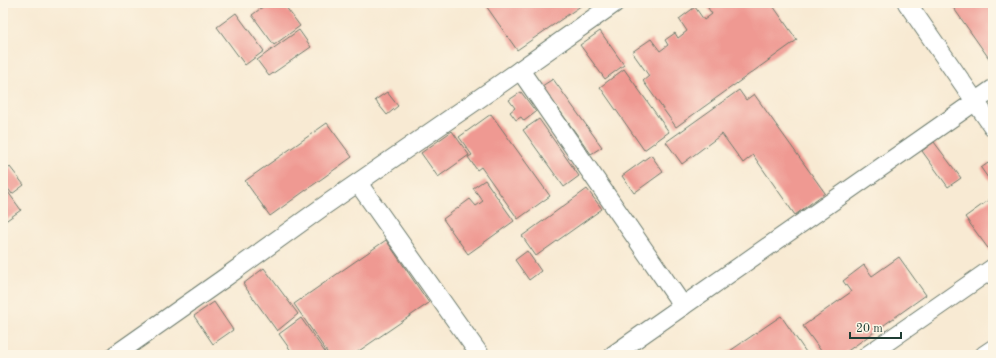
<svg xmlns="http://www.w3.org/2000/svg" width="996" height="358" viewBox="0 0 996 358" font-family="'Old Standard TT',serif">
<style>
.building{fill:#ef9992}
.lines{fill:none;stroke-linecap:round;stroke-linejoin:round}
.minor-casing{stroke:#6b7a6c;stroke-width:20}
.minor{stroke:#fff;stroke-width:18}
</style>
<rect width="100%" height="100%" fill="#fcf5e5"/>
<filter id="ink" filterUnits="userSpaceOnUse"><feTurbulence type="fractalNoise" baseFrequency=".025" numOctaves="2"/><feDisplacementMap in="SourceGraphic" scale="8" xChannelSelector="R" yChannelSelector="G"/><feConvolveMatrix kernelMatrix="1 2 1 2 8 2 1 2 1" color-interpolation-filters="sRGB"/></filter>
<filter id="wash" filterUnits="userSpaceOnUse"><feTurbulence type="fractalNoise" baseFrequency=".012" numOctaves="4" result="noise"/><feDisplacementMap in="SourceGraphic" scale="16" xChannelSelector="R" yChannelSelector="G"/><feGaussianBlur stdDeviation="0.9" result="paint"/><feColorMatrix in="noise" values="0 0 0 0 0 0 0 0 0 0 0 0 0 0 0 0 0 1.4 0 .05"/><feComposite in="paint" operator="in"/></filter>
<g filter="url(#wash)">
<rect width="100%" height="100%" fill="#f8ead3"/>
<g id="blocks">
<!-- building -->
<g class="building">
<path d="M268 3H283L300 26 274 45 252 15Z"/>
<path d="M484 3H585L517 50Z"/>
<path d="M715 3H721L723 6 727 3H771L797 40 676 127 643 81 649 76 632 52 651 39 660 51 668 45 665 40 675 33 678 38 687 31 679 19 695 7 704 20 712 14 708 8Z"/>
<path d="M950 3H993V64Z"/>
<path d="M236 13 264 51 245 65 217 27Z"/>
<path d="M299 30 311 47 269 76 257 60Z"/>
<path d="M600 31 624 65 605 79 580 45Z"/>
<path d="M624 69 669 132 644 150 600 87Z"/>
<path d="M553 79 602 147 591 154 542 86Z"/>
<path d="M739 90 746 100 754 94 825 193 795 215 753 155 743 163 722 134 682 164 666 142Z"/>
<path d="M387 92 398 106 387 115 375 100Z"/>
<path d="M521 92 536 112 524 121 521 117 516 120 510 112 515 108 509 100Z"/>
<path d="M491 114 550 196 518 219 481 167 477 170 468 157 472 155 459 137Z"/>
<path d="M539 119 579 176 564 187 523 130Z"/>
<path d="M327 123 352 157 270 216 245 181Z"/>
<path d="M452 131 469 155 438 177 421 153Z"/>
<path d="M934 142 961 178 948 187 922 151Z"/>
<path d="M651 155 663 172 634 193 622 176Z"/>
<path d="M988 163 993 169V185L981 168Z"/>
<path d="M10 167 24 185 12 194 3 182V173Z"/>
<path d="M485 180 514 221 468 254 443 219 470 199 476 206 483 201 473 188Z"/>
<path d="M587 189 602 209 536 256 522 236Z"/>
<path d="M8 192 21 210 4 222 3 220V196Z"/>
<path d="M993 197V249L990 251 965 217Z"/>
<path d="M386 240 429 303 353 355H329L294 304Z"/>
<path d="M527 251 541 271 529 280 515 260Z"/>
<path d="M899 257 926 295 842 355H824L803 326 851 292 843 281 864 265 872 276Z"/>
<path d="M264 268 298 314 277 331 243 284Z"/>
<path d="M214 302 233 330 213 344 194 316Z"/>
<path d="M781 316 808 355H724Z"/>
<path d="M301 318 327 355H294L279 334Z"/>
</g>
</g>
</g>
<g filter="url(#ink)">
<use href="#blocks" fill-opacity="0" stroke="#6b7a6c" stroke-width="1"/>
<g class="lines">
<!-- minor casing -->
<g class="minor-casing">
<g id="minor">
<path d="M907 3 993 127"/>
<path d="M520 70 683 306"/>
<path d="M358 183 480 355"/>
<path d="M115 355 223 279 324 206 503 82 615 3"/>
<path d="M613 355 993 89"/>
<path d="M868 355 993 268"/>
<path d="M984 355 993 349"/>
</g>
</g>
<!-- minor -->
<use href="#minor" class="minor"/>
</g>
</g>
<!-- margin -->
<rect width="996" height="358" fill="none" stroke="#fcf5e5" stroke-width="16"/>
<!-- scale -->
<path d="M850 332v6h51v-6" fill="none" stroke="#1f3d34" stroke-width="2"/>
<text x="856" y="332" font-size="12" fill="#1f3d34" stroke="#fcf5e5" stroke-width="3" paint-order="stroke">20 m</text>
</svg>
